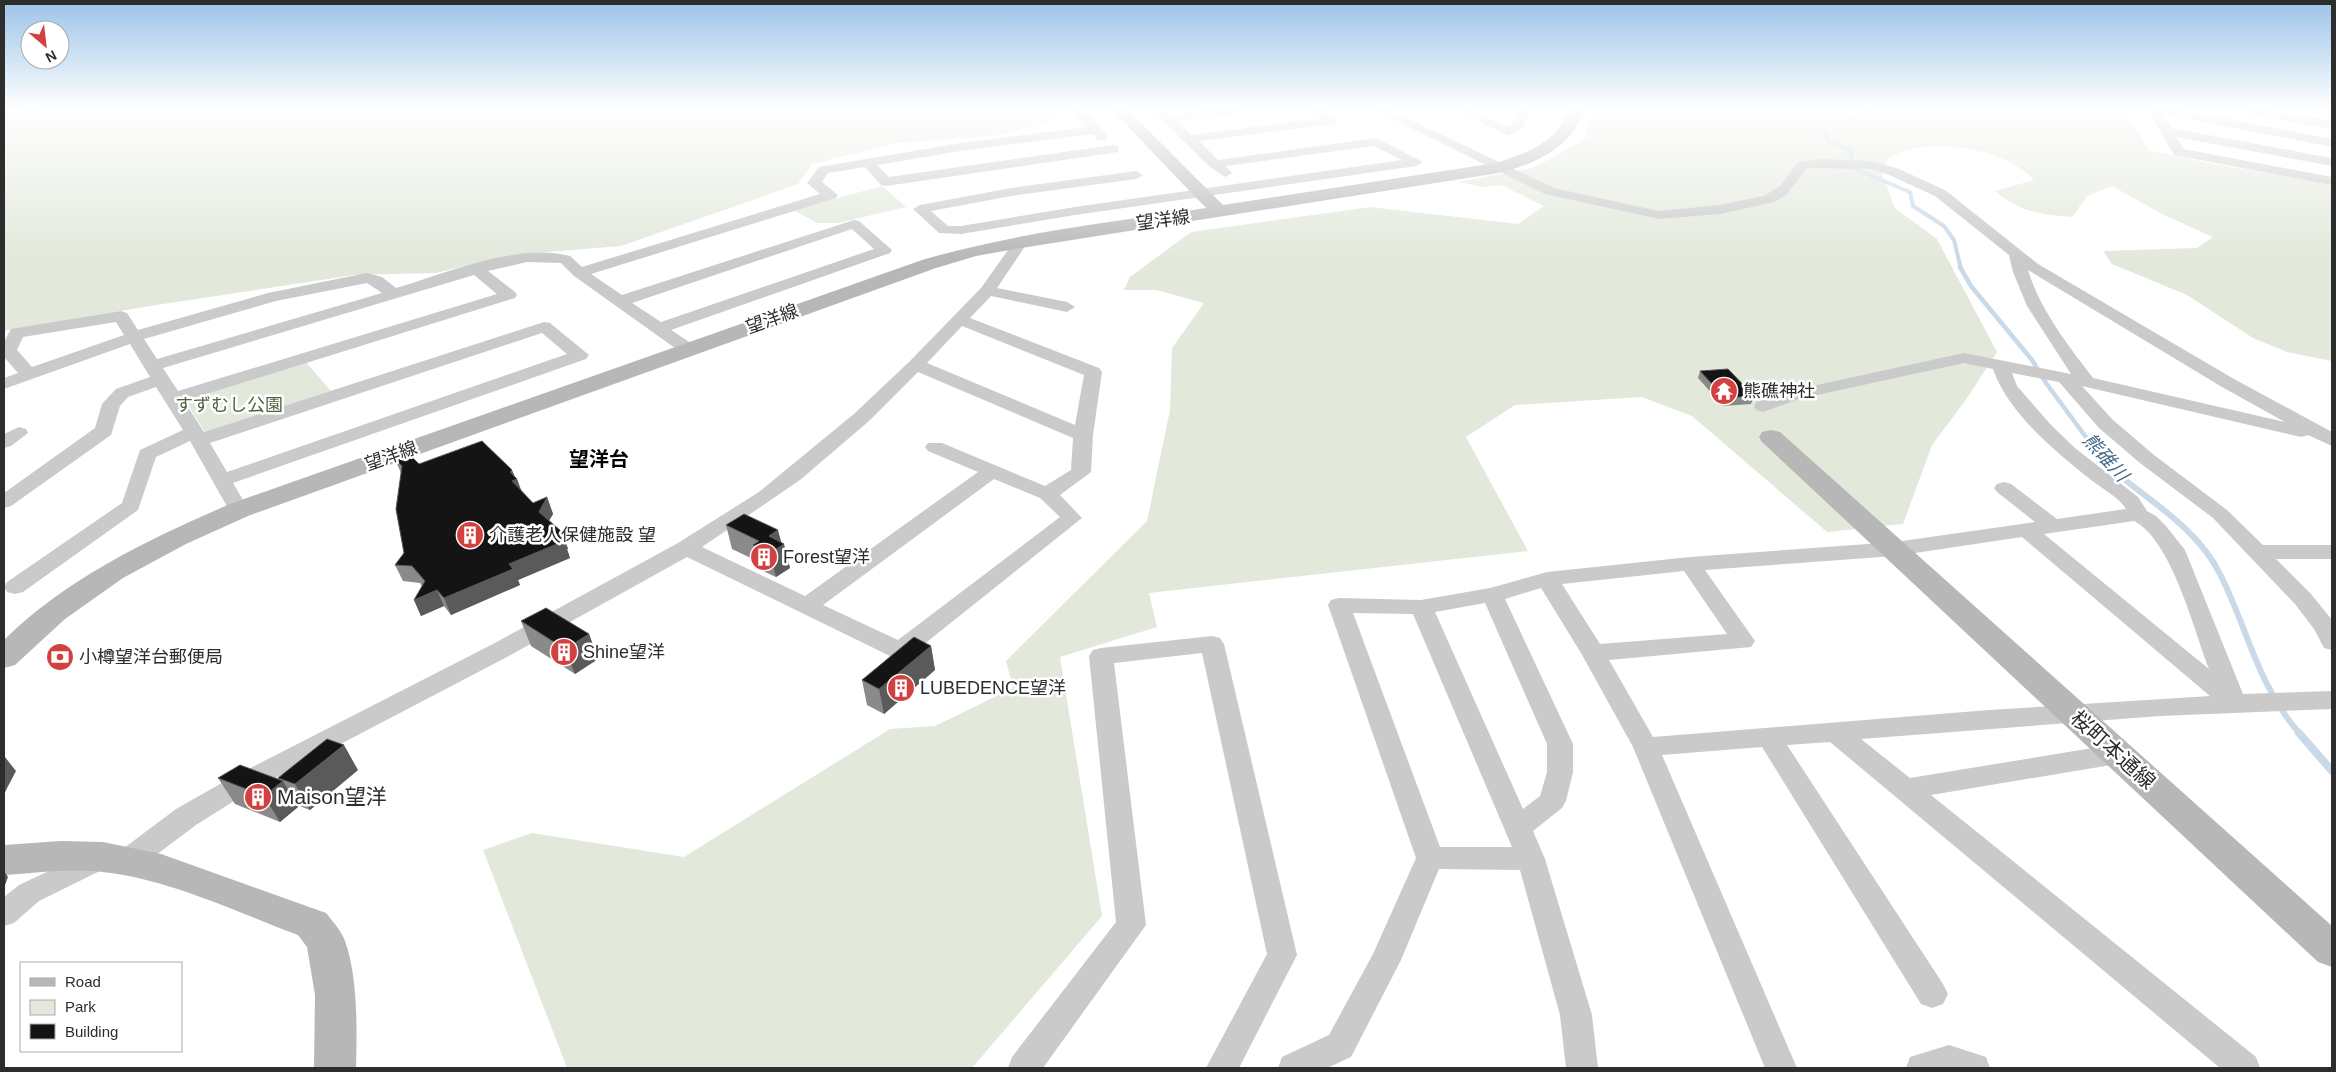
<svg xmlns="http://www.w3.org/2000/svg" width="2336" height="1072" viewBox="0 0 2336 1072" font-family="Arial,'Noto Sans JP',sans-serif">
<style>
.green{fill:#e2e9db}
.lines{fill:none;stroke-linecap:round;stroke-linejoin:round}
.stream-far3{stroke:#c9d9e7;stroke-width:4}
.stream-far2{stroke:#c9d9e7;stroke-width:4.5}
.stream-far1{stroke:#c9d9e7;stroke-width:6}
.stream{stroke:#c9d9e7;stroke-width:8}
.street{fill:#cacaca;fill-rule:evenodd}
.secondary{fill:#b7b7b7;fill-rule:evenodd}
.wall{fill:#8a8a8a}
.shaded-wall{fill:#5a5a5a}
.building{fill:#141414;stroke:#5a5a5a}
.labels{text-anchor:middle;stroke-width:5;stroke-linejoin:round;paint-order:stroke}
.street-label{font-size:18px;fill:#2d2d2d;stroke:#fff}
.poi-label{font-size:18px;fill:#2d2d2d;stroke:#fff;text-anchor:start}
.park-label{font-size:18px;fill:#4d633f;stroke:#fff}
.water-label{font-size:19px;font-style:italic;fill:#446786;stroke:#fff}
.quarter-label{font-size:20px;font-weight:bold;fill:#000;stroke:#fff}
.near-street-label{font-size:21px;fill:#2d2d2d;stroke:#fff}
.near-poi-label{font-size:21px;fill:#2d2d2d;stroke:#fff;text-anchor:start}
</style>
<rect width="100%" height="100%" fill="#fff"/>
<!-- green -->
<g class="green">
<path d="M4 110H1061L1045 124 1001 135 897 143 812 164 798 184 621 246 510 255 436 273 354 275 150 306 4 331Z"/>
<path d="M1592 110H2125L2149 150 2209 163 2332 184V361L2287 352 2253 338 2187 295 2112 264 2103 251 2197 248 2213 237 2162 214 2112 186 2087 196 2072 217C2042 215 2018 211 1995 191L2034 180C2006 148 1929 136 1892 156 1887 159 1884 167 1881 172L1895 208 1937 239 1997 352 1965 401 1932 445 1903 524 1827 532 1692 416 1642 397 1515 405 1466 437 1528 551 1149 593 1157 627 1060 657 1102 916 972 1068H567L483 850 532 833 684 857 890 729 935 726 1013 688 1006 661 1147 521 1170 410 1172 348 1204 303 1156 290H1124L1130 277 1191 232 1370 207 1518 224 1544 206 1501 185 1484 187 1458 182 1533 168 1585 139Z"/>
<path d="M882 186 906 207 838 223H817L793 210Z"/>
<path d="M305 361 331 391 205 432 184 399Z"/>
</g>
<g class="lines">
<!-- stream-far3 -->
<g class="stream-far3">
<path d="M4 116 38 110"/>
<path d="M1851 160 1852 151 1828 140 1823 125 1854 119 1870 110"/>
<path d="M1857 170 1910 192 1913 206 1944 226 1954 240 1961 269"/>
</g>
<!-- stream-far2 -->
<path class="stream-far2" d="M1960 267 1971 286 2032 360 2046 383 2094 448 2115 472"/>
<!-- stream-far1 -->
<path class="stream-far1" d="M2114 471C2151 502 2198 529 2220 574 2248 629 2257 685 2300 734"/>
<!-- stream -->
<path class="stream" d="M2299 733 2332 771"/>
<!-- street -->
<g class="street">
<path d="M1072 110H1085L1106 134 1108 137 1106 140H1098L1093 134 960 151 877 165 889 177 1113 145 1118 146 1119 149 1118 152 886 186 881 185 865 167 828 173 822 182 838 195 836 198 591 274 622 295 854 220 859 221 892 250 890 253 671 330 694 345 697 349 694 353H682L574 276 561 263 527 262 488 271 515 292 517 295 515 298 184 401 204 432 544 322 550 323 589 355 586 359 233 483 249 510 246 514 239 516 232 514 229 510 190 441 156 457 138 510 23 592 15 594 7 592 4 587 7 582 122 503 140 450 183 430 156 387 128 397 120 406 111 435 11 506 4 508V493L95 428 102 404 116 389 150 377 130 344 4 389V378L18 373 4 357V342L11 329 121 311 127 313 138 330 268 293 367 273 382 277 396 288C447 273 517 242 570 256L582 267 820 194 807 183 819 167 960 143 1087 127ZM852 229 874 249 661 322 632 303ZM474 275 497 294 178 391 163 368ZM367 283 382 293 157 359 144 339 276 301ZM116 322 124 335 32 367 17 350 23 337ZM542 333 567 354 227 472 210 443Z"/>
<path d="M1152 110H1165L1170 115 1206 110H1243L1237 114 1177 121 1192 135 1322 118 1311 110H1326L1340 120 1334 124 1199 141 1218 160 1376 138 1423 162 1416 166 1075 215 961 234 939 233 913 209 920 205 1011 188 1136 171 1143 175 1136 179 1011 196 931 211 948 226H961L1075 207 1402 160 1374 146 1226 166 1232 173 1225 177 1210 167Z"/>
<path d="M1374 110H1390L1554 188 1659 211 1720 205 1764 196 1780 186 1798 162 1820 159 1871 161 1899 169 1945 190 2038 264 2234 379 2332 432V446L2308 435 2301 437 2082 386 2113 420 2154 455 2227 510 2263 545H2332V559H2276L2311 594 2332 620V650L2324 648 2314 629 2295 604 2213 518 2140 463 2099 428 2059 382 2012 373 2017 386 2051 425 2075 448 2138 497 2147 511 2156 516 2166 526 2185 550 2243 694 2332 691V709L2160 716 1861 739 1910 778 2117 744 2126 747 2130 754 2126 761 2117 764 1931 795 2256 1057 2260 1068H2220L1830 742 1787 745 1943 984 1948 994 1943 1004 1932 1008 1921 1004 1762 747 1662 755 1797 1068H1765L1633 747 1581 653 1541 588 1505 599 1573 744V772L1566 801 1562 808 1533 831 1545 859 1592 1015 1598 1068H1566L1560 1015 1520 870 1439 869 1401 960 1351 1057 1327 1068H1278L1282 1057 1329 1035 1373 954 1416 858 1328 605 1331 600 1339 598 1421 600 1490 588 1547 572 1690 557 1895 542 2035 522 1997 492 1994 488 1997 484 2004 482 2011 484 2057 519 2126 509C2120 498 2101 488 2091 480 2055 451 2008 413 1993 369L1964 363 1799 399 1763 412 1756 410 1754 406 1756 402 1794 390 1964 353 2071 374 2027 306 2013 272 2009 255 1935 196 1889 175 1870 169 1807 168 1786 195 1774 202 1720 214 1659 219 1545 194ZM2028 270 2222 387 2285 422 2093 378C2068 345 2040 310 2028 270ZM2134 521C2171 539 2194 630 2209 669L2044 534ZM2022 537 2210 696 1989 710 1653 737 1609 660 1751 647 1755 641 1705 570 1895 556ZM1684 571 1727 634 1600 644 1562 584ZM1485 603 1547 744V772L1540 796 1523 809 1435 612ZM1353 613 1413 614 1512 847H1440Z"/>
<path d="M1455 110H1472L1508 127 1514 122 1519 110H1531L1523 127 1509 136Z"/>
<path d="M2148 110H2182L2332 139V147L2162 114 2171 128 2332 158V166L2176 137 2184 149 2332 177V185L2174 155Z"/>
<path d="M2243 110H2271L2332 121V129L2249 114Z"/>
<path d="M1021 238 1028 242 997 288 1067 302 1075 307 1067 312 991 296 970 318 1099 368 1102 372 1093 435 1091 472 1060 495 1082 518 908 657 900 659 892 657 687 557 507 657 245 794 196 825 136 870 126 873 116 870 112 862 110 866 39 901 14 923 4 926V897L19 885 100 847 110 850 114 858 116 854 176 809 227 780 491 645 678 543 759 492 855 413 910 361 981 288 1016 239ZM962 326 1084 375 1075 425 927 363ZM918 372 1073 438 1071 470 1045 486 942 443H928L925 447 928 451 978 472 805 596 702 547 800 480 869 421ZM994 479 1040 498 1060 517 898 640 823 605Z"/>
<path d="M19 427 26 429 28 433 11 446 4 448V434Z"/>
<path d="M1212 636 1220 638 1224 644 1297 955 1239 1068H1206L1267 954 1202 653 1114 663 1146 925 1043 1068H1008L1012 1057 1116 922 1089 656 1093 650 1101 648Z"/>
<path d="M1949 1045 1986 1057 1990 1068H1906L1910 1057Z"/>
</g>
<!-- secondary -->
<g class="secondary">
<path d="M1112 110H1128L1223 205 1496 163C1526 153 1558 143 1568 110H1584C1572 148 1535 164 1499 173L1021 248 976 256 936 268 248 516 186 544 123 578 65 619 15 665 4 668V640C67 578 149 539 230 504L922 260C1014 233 1111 222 1206 208Z"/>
<path d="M1771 430 1780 432 2332 926V967L2318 962 1762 442 1759 437 1762 432Z"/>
<path d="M61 841 103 842 161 854 326 913C333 922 341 930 345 941 358 977 357 1030 356 1068H314L315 995 307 947 298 935C237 912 168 879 103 872 70 868 36 873 4 875V845Z"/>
</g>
</g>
<!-- wall -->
<g class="wall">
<path d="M1700 371 1754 396 1751 404 1723 406 1698 378Z"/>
<path d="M395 459 419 464 515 477 517 479 521 491 533 503 547 497 553 514 549 520 562 532 568 549H567L570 558 518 580 520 585 451 615 444 606 421 616 414 600 422 586 420 583 403 581 395 565 404 553 401 473Z"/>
<path d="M726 525 781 542 790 568 776 577 759 569 757 561 732 549Z"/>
<path d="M521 621 589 634 598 659 575 674 531 646Z"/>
<path d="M931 646 935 670 884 714 867 705 862 680Z"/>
<path d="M358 770 310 810 297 805 298 807 280 822 235 804 218 778 279 780 278 778Z"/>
</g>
<!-- shaded-wall -->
<g class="shaded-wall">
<path d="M512 470 516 479H517L523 495 512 481 510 472Z"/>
<path d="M547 497 553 514 545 528 539 512Z"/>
<path d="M778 530 782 545 784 544 790 568 776 577 770 553 769 536Z"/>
<path d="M562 532 568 549H567L570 558 518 580 520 585 451 615 444 598 509 564Z"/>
<path d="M437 590 444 606 421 616 414 600Z"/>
<path d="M589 634 598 659 575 674 565 649Z"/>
<path d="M931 646 935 670 884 714 879 689Z"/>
<path d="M344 745 358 770 310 810 295 784Z"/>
<path d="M5 757 16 771 4 794V760Z"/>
<path d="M283 781 298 807 280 822 264 796Z"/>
<path d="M4 871 8 877 4 888Z"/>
</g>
<!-- building -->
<g class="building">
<path d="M1728 369 1754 396 1725 398 1700 371Z"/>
<path d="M482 441 512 470 510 472 517 479 512 481 533 503 547 497 539 512 562 532 558 534 564 541 509 564 513 569 444 598 437 590 414 600 425 581 412 566 395 565 404 553 396 509 402 466 395 459 409 454 419 464Z"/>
<path d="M744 514 778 530 769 536 784 544 770 553 753 545 759 541 726 525Z"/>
<path d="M546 608 589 634 565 649 521 621Z"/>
<path d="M914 637 931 646 879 689 862 680Z"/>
<path d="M327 739 344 745 295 784 278 778Z"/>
<path d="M240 765 283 781 264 796 218 778Z"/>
</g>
<!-- sky -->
<linearGradient id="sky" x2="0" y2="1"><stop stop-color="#9bc3e8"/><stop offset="0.42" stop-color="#fff"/><stop offset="1" stop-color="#fff" stop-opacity="0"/></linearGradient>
<rect width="2336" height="260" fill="url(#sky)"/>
<!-- icons -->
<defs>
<g id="temple-disc" transform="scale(1.4375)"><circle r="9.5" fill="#d24040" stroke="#fff"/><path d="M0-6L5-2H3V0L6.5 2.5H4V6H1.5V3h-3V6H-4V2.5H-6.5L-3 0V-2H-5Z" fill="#fff"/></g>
<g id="building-disc" transform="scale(1.4375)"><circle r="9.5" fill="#d24040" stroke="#fff"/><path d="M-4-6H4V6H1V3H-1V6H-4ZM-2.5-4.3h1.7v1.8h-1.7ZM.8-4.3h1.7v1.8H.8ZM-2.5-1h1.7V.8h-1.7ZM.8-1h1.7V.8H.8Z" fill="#fff"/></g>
<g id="bank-disc" transform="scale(1.4375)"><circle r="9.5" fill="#d24040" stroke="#fff"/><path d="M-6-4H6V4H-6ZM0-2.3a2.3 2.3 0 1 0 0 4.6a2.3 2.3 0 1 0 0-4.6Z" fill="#fff"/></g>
</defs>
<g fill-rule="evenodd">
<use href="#temple-disc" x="1724" y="391"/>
<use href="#building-disc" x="470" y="535"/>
<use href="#building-disc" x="764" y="557"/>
<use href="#building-disc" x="564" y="652"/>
<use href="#bank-disc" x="60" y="657"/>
<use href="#building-disc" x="901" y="688"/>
<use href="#building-disc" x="258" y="797"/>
</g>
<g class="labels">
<!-- street labels -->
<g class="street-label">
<text transform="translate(1163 220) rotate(-8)" y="6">望洋線</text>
<text transform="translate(772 319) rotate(-20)" y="6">望洋線</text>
<text transform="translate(391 456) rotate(-20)" y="6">望洋線</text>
</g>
<!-- poi labels -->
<g class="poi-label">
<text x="1743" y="397">熊礁神社</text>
<text x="489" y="541">介護老人保健施設 望</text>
<text x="783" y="563">Forest望洋</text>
<text x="583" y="658">Shine望洋</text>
<text x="79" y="663">小樽望洋台郵便局</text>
<text x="920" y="694">LUBEDENCE望洋</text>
</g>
<!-- park labels -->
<g class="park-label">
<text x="229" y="411">すずむし公園</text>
</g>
<!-- water labels -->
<g class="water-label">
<text transform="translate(2106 457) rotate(48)" y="7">熊碓川</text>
</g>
<!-- quarter labels -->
<g class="quarter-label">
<text x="599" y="466">望洋台</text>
</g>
<!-- near-street labels -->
<g class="near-street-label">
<text transform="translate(2113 750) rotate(42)" y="7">桜町本通線</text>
</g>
<!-- near-poi labels -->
<g class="near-poi-label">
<text x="277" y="804">Maison望洋</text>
</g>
</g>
<!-- border -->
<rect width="2336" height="1072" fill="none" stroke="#2d2d2d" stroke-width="10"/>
<!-- legend -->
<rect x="20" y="962" width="162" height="90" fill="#ffffff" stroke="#ababab"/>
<rect x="30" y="978" width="25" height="8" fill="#b7b7b7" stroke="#ababab"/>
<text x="65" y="987" font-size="15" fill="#2d2d2d">Road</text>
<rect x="30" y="1000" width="25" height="15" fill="#e2e9db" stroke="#ababab"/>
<text x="65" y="1012" font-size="15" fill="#2d2d2d">Park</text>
<rect x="30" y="1024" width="25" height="15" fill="#141414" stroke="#ababab"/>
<text x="65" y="1037" font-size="15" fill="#2d2d2d">Building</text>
<!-- north arrow -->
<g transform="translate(45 45) rotate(152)"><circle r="24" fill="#ffffff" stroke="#ababab"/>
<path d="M0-4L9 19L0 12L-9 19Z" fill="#d24040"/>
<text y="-8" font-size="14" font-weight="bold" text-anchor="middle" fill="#2d2d2d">N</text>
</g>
</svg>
